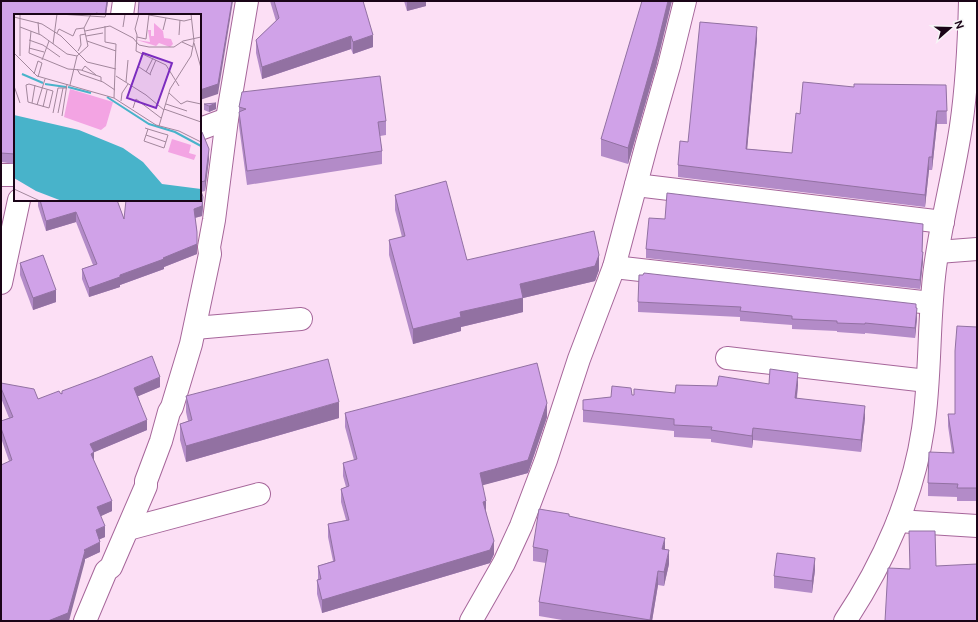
<svg xmlns="http://www.w3.org/2000/svg" width="978" height="622" viewBox="0 0 978 622" font-family="'DM Sans',sans-serif">
<style>
.lines{fill:none;stroke-linecap:round;stroke-linejoin:round}
.minor-casing{stroke:#a6669a;stroke-width:24}
.minor{stroke:#fff;stroke-width:22}
.wall{fill:#b38bc8}
.shaded-wall{fill:#9271a2}
.building{fill:#d0a2e8;stroke:#9271a2}
.inset-river{fill:none;stroke:#48b3ca;stroke-width:2}
.inset-road{fill:none;stroke:#a2879c;stroke-width:1}
.view{fill:#7b2cbf;fill-opacity:0.15;stroke:#7b2cbf;stroke-width:2}
.inset-edge{fill:none;stroke:#1a0417;stroke-width:2}
</style>
<rect width="100%" height="100%" fill="#fcdff5"/>
<g class="lines">
<!-- minor casing -->
<g class="minor-casing">
<g id="minor">
<path d="M122 15 124 1"/>
<path d="M200 129 227 119"/>
<path d="M1 175H15"/>
<path d="M636 185 943 222"/>
<path d="M938 252 977 249"/>
<path d="M614 267 931 303"/>
<path d="M1 283 19 200"/>
<path d="M195 328 301 319"/>
<path d="M727 358 927 381"/>
<path d="M898 521 977 526"/>
<path d="M128 529 259 494"/>
<path d="M85 621 106 571 111 567 146 486V481L161 441 169 412 172 407 191 344 210 254 209 247 214 220 227 119 247 1"/>
<path d="M471 621 504 563 521 526 546 460 579 359 614 267 647 143 669 66 685 1"/>
<path d="M845 621C883 564 913 497 923 429 931 376 928 322 935 268 941 221 954 174 961 126 967 85 969 43 970 1"/>
</g>
</g>
<!-- minor -->
<use href="#minor" class="minor"/>
</g>
<!-- wall -->
<g class="wall">
<path d="M1 1H108L106 15H15V164L1 162Z"/>
<path d="M270 1H363L373 47 353 54 351 49 262 79 256 53V40L276 21Z"/>
<path d="M404 1H426V6L407 11Z"/>
<path d="M757 39 747 149 792 153 800 114 854 87 946 85 947 124H937L932 170H929L925 207 678 177V165L688 142Z"/>
<path d="M657 63 628 164 601 156V139Z"/>
<path d="M204 104 216 109 209 112 204 110Z"/>
<path d="M239 107 386 121V135L380 136 382 151V164L247 185 239 126Z"/>
<path d="M200 133 209 159 205 191 201 192 203 207 202 216 195 218 197 232V254L164 267V269L120 285V287L89 297 82 279V269L93 265 76 222 46 231 38 206V200H117L124 219 200 200Z"/>
<path d="M395 195 467 260 599 270 595 281 523 298V312L461 327V331L413 344 389 255V240L402 237 395 210Z"/>
<path d="M665 219 923 232 922 252 923 261 920 289 646 258V249Z"/>
<path d="M20 263 56 302 33 310 20 275Z"/>
<path d="M638 302 916 308 917 318 915 338 865 333V334L837 332V331L792 329V325L740 321V317L638 312Z"/>
<path d="M977 327V501H957V497L928 496V483L952 453 948 426V414H955Z"/>
<path d="M1 383 38 399 60 393 160 387 138 396 147 430 94 452V461L112 511 100 516 105 537 99 539 100 552 85 559V561L9 461 1 438V421L9 418 1 398Z"/>
<path d="M769 384 798 385 797 398 865 418 861 452 753 440 752 448 711 442V439L674 437V431L583 422V400L634 395 675 393 717 386Z"/>
<path d="M186 396 339 418 186 462 180 440V424L188 421 186 412Z"/>
<path d="M345 413 547 417 528 473 482 485 486 511 494 554 490 563 322 613 317 594V580H318V566L333 561 328 537V524L346 520 341 502V489L346 487 343 476V463L354 460 345 427Z"/>
<path d="M569 516 665 549 669 564 664 586 658 585 652 621H568L539 616V602L546 563 533 561V547Z"/>
<path d="M815 570 812 593 774 588V576Z"/>
</g>
<!-- shaded-wall -->
<g class="shaded-wall">
<path d="M107 1H108L106 15H105Z"/>
<path d="M232 1H233L218 94 200 100V90Z"/>
<path d="M407 1H426V6L407 11Z"/>
<path d="M668 1H672L657 63 628 164V148Z"/>
<path d="M757 27V39L746 162V149Z"/>
<path d="M373 35V47L353 54V42Z"/>
<path d="M351 36V49L262 79V67Z"/>
<path d="M216 103V109L209 112V106Z"/>
<path d="M937 111V124L932 170V157Z"/>
<path d="M209 149V159L205 191V181Z"/>
<path d="M929 157V170L925 207V195Z"/>
<path d="M203 197V207L202 216 194 218V209Z"/>
<path d="M76 212V222L46 231V221Z"/>
<path d="M197 244V254L164 267V269L120 285V287L89 297V288Z"/>
<path d="M923 252V261L920 289V280Z"/>
<path d="M599 255V270L595 281 523 298V312L461 327V331L413 344V329L460 312 520 284Z"/>
<path d="M56 290V302L33 310V298Z"/>
<path d="M917 308V318L915 338V328Z"/>
<path d="M798 373V385L795 410V398Z"/>
<path d="M160 377V387L134 398V388Z"/>
<path d="M339 402V418L186 462V446Z"/>
<path d="M547 403V417L528 473 480 486V473Z"/>
<path d="M865 406V418L861 452V440Z"/>
<path d="M147 420V430L90 454V444Z"/>
<path d="M753 428V440L752 448V436Z"/>
<path d="M94 452V463L91 454Z"/>
<path d="M112 501V511L97 518V507Z"/>
<path d="M486 501V514L483 502Z"/>
<path d="M105 526V537L96 541V530Z"/>
<path d="M665 538V552L662 549Z"/>
<path d="M494 541V554L490 563 322 613V600Z"/>
<path d="M100 542V552L85 559V561L69 621H48L84 550Z"/>
<path d="M669 550V564L664 586V572Z"/>
<path d="M815 558V570L812 593V581Z"/>
<path d="M658 571V585L652 621H650Z"/>
</g>
<!-- building -->
<g class="building">
<path d="M1 1H107L105 15 96 13V15H15V154L1 153Z"/>
<path d="M139 1H232L218 84 200 90V15H138Z"/>
<path d="M274 1H363L373 35 353 42 351 36 262 67 256 40 279 18Z"/>
<path d="M642 1H668L657 46 628 148 601 139Z"/>
<path d="M700 22 757 27 746 149 792 153 796 113 800 114 803 82 854 87V84L946 85 947 111H937L932 157H929L925 195 678 165 680 141 688 142Z"/>
<path d="M380 76 386 121 378 122 382 151 247 171 239 112 246 109 239 107 242 92Z"/>
<path d="M216 103 209 106 204 104Z"/>
<path d="M202 132 209 149 205 181 200 182V133Z"/>
<path d="M446 181 467 260 594 231 599 255 595 266 520 284 523 298 460 312 461 317 413 329 389 240 405 236 395 195Z"/>
<path d="M200 188 203 197 202 206 194 209 197 232V244L163 258 164 259 120 275V277L89 288 82 269 97 264 76 212 46 221 40 200H117L124 219 126 200H200Z"/>
<path d="M667 193 923 224 922 252H923L920 280 646 249 649 218 665 219Z"/>
<path d="M43 255 56 290 33 298 20 263Z"/>
<path d="M644 273 916 304V308H917L915 328 865 323V324L837 323V321L792 319V316L740 311 741 307 638 302 639 275H643Z"/>
<path d="M957 326 977 327V488H957L958 484 928 483 929 452 954 453 948 414H955V351Z"/>
<path d="M152 356 160 377 134 388 147 420 90 444 94 452 91 454 112 501 97 507 105 526 96 530 100 542 84 550 85 551 68 613 48 621H1V465L12 460 1 428V421L13 417 1 388V383L34 389 38 399 59 391 60 393 62 394V391L97 378Z"/>
<path d="M328 359 339 402 186 446 180 424 192 420 186 396Z"/>
<path d="M537 363 547 403 528 460 480 473 486 501 483 502 494 541 490 550 322 600 317 580 321 579 318 566 335 561 328 524 349 520 341 489 349 486 343 463 357 459 345 413Z"/>
<path d="M770 369 798 373 795 398 865 406 861 440 753 428 752 436 711 430 712 427 674 425V419L583 410V400L611 397 612 386 631 388 632 395H634V389L675 393 676 385 717 386 719 376 769 384Z"/>
<path d="M539 509 569 514V516L665 538 662 549 669 550 664 572 658 571 650 620 539 602 548 550 533 547Z"/>
<path d="M909 531H935L936 566 977 564V621H885L888 568 910 569Z"/>
<path d="M777 553 815 558 812 581 774 576Z"/>
</g>
<!-- overview -->
<g transform="translate(14 14)">
<rect width="187" height="187" fill="#fcdff5"/>
<path d="M140 9 149 17 150 24 157 25 159 30 156 33 145 29 142 32 123 26 136 28 134 16H137V22H140ZM56 75 99 88 92 112 87 116 50 103ZM158 125 177 131 175 139 182 141 180 146 154 138Z" fill="#f3a4e3"/>
<path d="M0 101 65 116 109 134 129 148 148 170 187 175V187H48L22 177 0 164Z" fill="#48b3ca"/>
<path class="inset-river" d="M8 60 29 69M31 70 52 73M54 73 77 79M93 83 135 110 161 118 187 132"/>
<path class="inset-road" d="M6 0V42M45 0 91 3 92 0M125 0 121 15 123 21 122 37 152 51 165 72M135 1 170 7 178 5M0 3 28 10 47 22 73 48 102 55M24 8 25 20M91 12V28L102 30 100 84M6 13 27 21 53 40 63 42 74 32 70 14 77 0M109 13 111 0M149 16 152 4M17 17 15 39 54 55 67 56 87 63V67M71 17 96 12 119 24 125 31 135 33H160L169 27 187 23M43 19 45 15 59 22 62 15 70 14M165 21 166 6M72 22 89 19M123 23 132 25 135 0M15 26 29 31 46 43M73 27 102 37M168 28 179 33M180 29 187 54M39 30 43 0M15 34 30 38M64 37 67 31 66 21 72 20M0 39 23 62 100 84 142 111 165 117 187 128M28 46 35 27M125 53 137 61M63 55 66 60 89 68 101 76M68 56 71 52 82 61M132 58 139 44M20 60 24 47 28 49 24 63M136 60 142 46M102 62 132 81 150 96M112 68 114 46M15 70 39 77 35 94 14 88 12 71ZM56 71 63 42M0 72 6 89M155 79 167 90 173 87 187 90M107 87 108 79 114 70M18 89 21 71M152 90 173 97M23 91 31 65M29 93 33 76M119 94 122 85 147 104M150 95 187 108M39 99 44 74H53M44 99 49 74M48 102 53 70M145 112 156 75 177 42 180 27 177 0M131 114 134 115 147 119 154 121 150 134 130 127 134 115M132 121 152 128M0 175 26 187"/>
<path class="view" d="M129 39 158 49 142 94 113 84Z"/>
<rect width="187" height="187" class="inset-edge"/>
</g>
<!-- border -->
<rect width="978" height="622" fill="none" stroke="#1a0417" stroke-width="4"/>
<!-- north arrow -->
<g transform="translate(950 28) rotate(70)" stroke="#f6f6f6" stroke-width="3" paint-order="stroke">
<path d="M0-3L7 15L0 10L-7 15Z" fill="#1a0417"/>
<text y="-6" font-size="11" font-weight="bold" text-anchor="middle" fill="#1a0417">N</text>
</g>
</svg>
